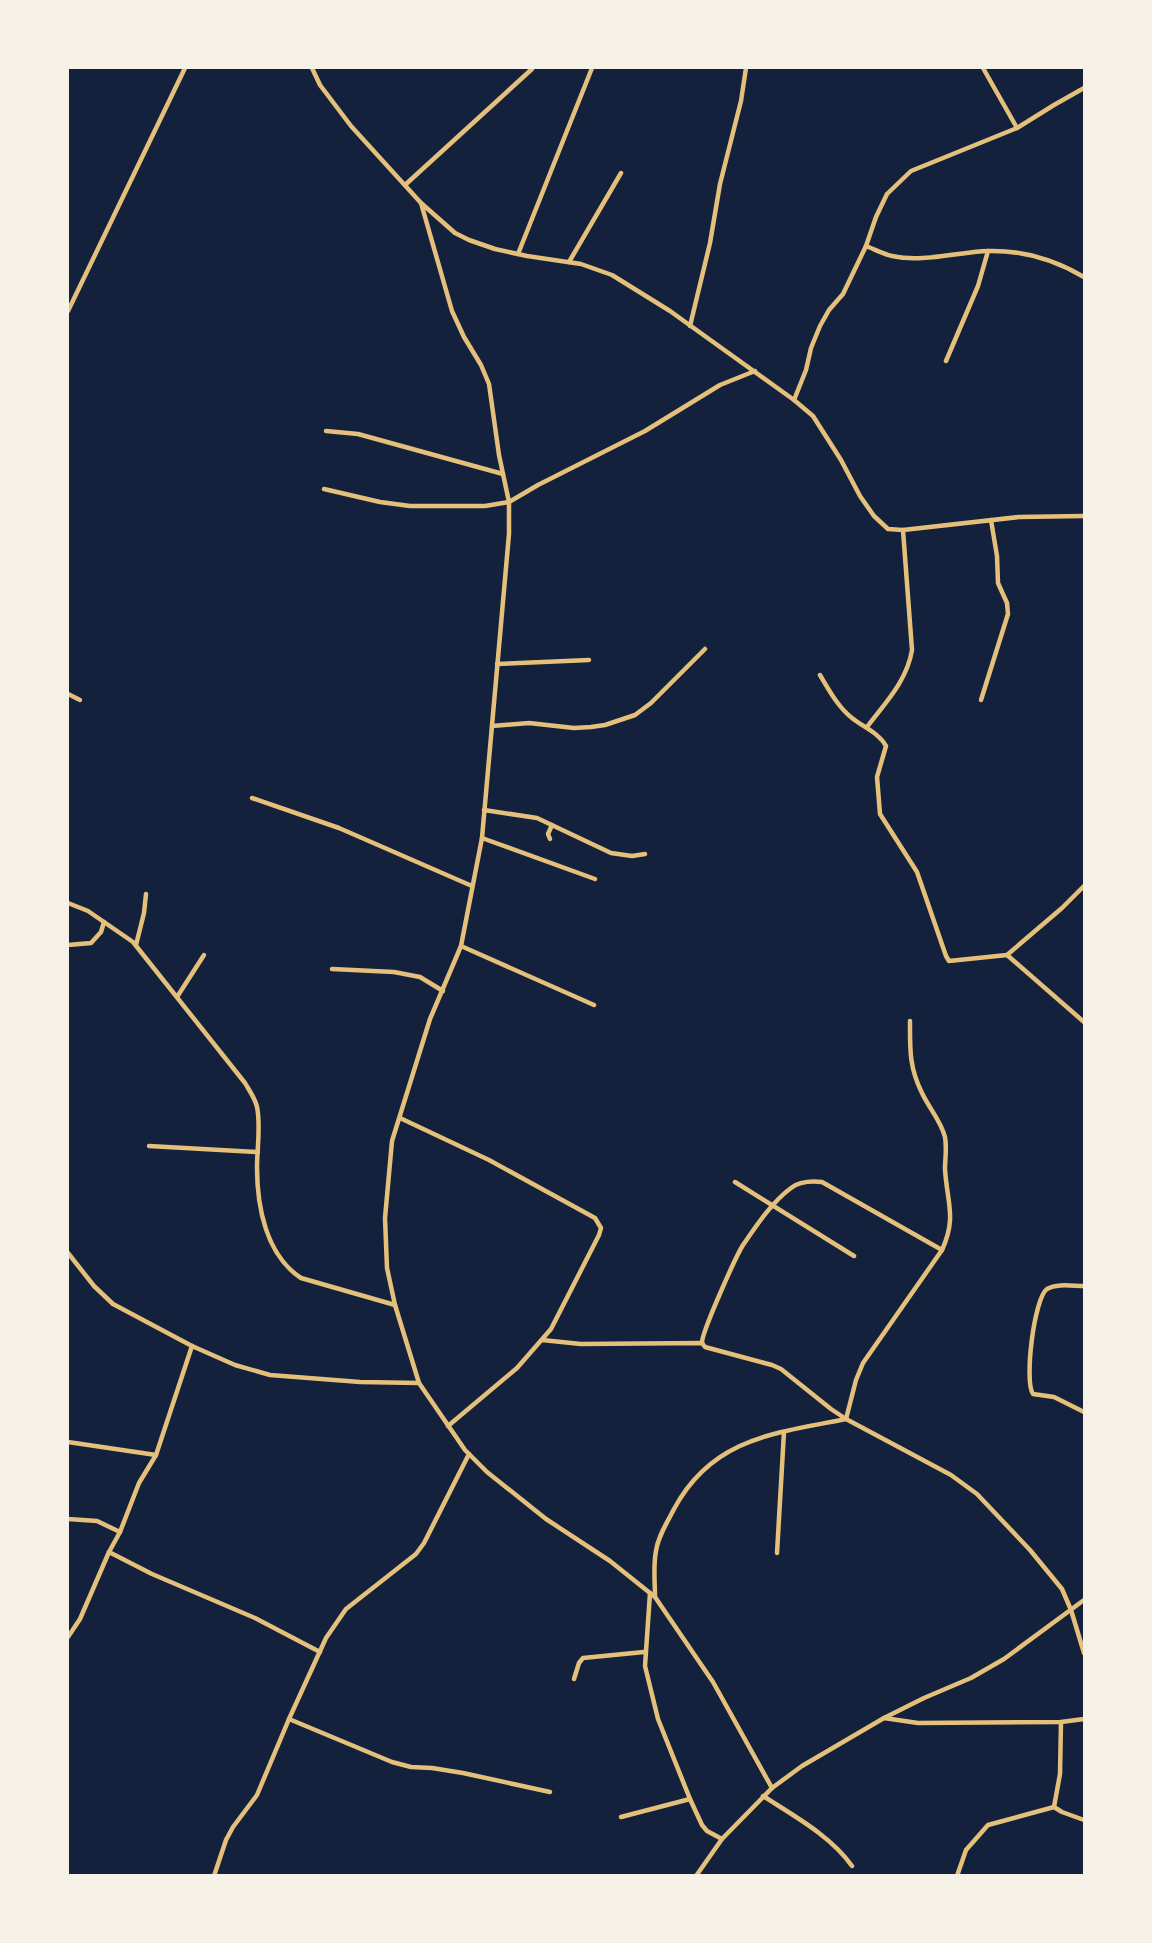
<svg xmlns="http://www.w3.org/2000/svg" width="1152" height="1943" viewBox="0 0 1152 1943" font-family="Montserrat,sans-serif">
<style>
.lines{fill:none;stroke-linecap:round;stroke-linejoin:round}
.minor{stroke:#e5c07b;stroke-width:4.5}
</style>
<rect width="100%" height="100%" fill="#14213d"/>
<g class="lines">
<!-- minor -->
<g class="minor">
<path d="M312 68 320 85 351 126 421 203 455 233 469 240 495 249 527 256 581 264 612 275 670 311 794 400 813 416 841 460 860 496 874 516 888 529 903 530 1019 517 1084 516"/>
<path d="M983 68 1017 128"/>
<path d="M405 185 532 69"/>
<path d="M421 203 452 311 464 337 481 365 489 384 499 455 509 502V534L482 838 461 946 430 1019 392 1141 385 1218 387 1268 395 1305 419 1383 465 1450 487 1472 546 1519 610 1561 655 1597 713 1682 772 1788"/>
<path d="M866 246C874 249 883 254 892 256 923 263 957 252 988 251 1023 250 1055 260 1084 277"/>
<path d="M518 254 592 68"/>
<path d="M569 262 621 173"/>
<path d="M68 311 185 68"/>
<path d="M690 326 710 243 720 184 741 101 746 68"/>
<path d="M946 361 978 286 988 251"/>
<path d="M794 400 806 370 811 348 820 326 829 310 843 294 866 246 876 217 887 194 911 171 1017 128 1054 105 1084 88"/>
<path d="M326 431 358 434 503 474"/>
<path d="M324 489 380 502 410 506H485L509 502 538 485 645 431 720 385 755 371"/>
<path d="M497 664 589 660"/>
<path d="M820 675C829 690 838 707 852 718 863 727 879 733 886 746L877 777 880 814 917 872 946 956 949 961 1007 955 1062 908 1084 886"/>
<path d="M68 694 80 700"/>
<path d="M981 700 1008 614 1007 603 998 583 997 556 991 520"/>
<path d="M492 726 529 723 574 728 591 727 605 725 635 715 651 703 705 649"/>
<path d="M867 727C885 703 907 681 912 650L903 530"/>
<path d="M252 798 339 828 472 886"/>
<path d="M484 810 537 818 611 853 632 856 645 854"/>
<path d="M482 838 595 879"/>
<path d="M550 839 548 834 552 825"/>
<path d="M68 903 88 911 133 942 245 1083C249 1090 255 1098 257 1107 261 1126 257 1148 257 1167 257 1207 266 1255 301 1278L395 1305"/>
<path d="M68 945 91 943 101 932 104 922"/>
<path d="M136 945 144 913 146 894"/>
<path d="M461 946 594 1005"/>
<path d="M1007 955 1084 1022"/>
<path d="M332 969 394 972 420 977 443 991"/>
<path d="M177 997 204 955"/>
<path d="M400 1118 489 1160 595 1218 601 1228 599 1235 551 1329 517 1368 448 1426"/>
<path d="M149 1146 258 1152"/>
<path d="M735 1182 854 1256"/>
<path d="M68 1253 94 1286 113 1304 192 1346 235 1365 270 1375 360 1382 419 1383"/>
<path d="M1084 1286C1073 1286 1057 1283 1047 1289 1034 1298 1024 1382 1033 1394L1054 1397 1084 1412"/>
<path d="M542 1340 581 1344 702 1343 705 1347 772 1365 781 1369 831 1409 846 1419 951 1475 977 1494 1030 1550 1062 1589 1071 1610 1084 1653"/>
<path d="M702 1343C701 1334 736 1256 743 1245 756 1226 772 1202 791 1188 800 1181 812 1181 822 1182L942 1250"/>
<path d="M68 1442 156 1455"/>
<path d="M68 1519 97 1521 120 1532"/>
<path d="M109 1552 152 1574 255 1618 320 1652"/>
<path d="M777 1553 784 1432"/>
<path d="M650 1593 645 1666 658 1719 690 1799 702 1825 707 1831 722 1839"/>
<path d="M655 1597C655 1582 653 1566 656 1551 658 1536 667 1523 674 1509 712 1438 775 1433 846 1419L856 1380 863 1363 942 1250C957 1217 947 1203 945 1169 945 1159 947 1148 945 1137 941 1121 929 1108 922 1093 909 1067 910 1049 910 1021"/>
<path d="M68 1637 80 1619 109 1552 120 1532 139 1483 156 1455 192 1346"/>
<path d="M574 1679 579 1663 583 1658 644 1652"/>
<path d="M884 1718 918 1723 1061 1722 1084 1719"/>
<path d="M289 1719 392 1762 411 1767 432 1768 463 1773 550 1792"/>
<path d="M1061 1722 1060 1774 1054 1807 1062 1812 1084 1820"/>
<path d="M763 1796C794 1816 831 1836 852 1866"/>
<path d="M621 1817 690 1799"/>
<path d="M214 1876 226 1840 233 1827 257 1795 289 1719 326 1638 346 1609 416 1554 424 1543 469 1454"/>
<path d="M696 1876 722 1839 772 1788 802 1766 884 1718 924 1698 971 1678 1004 1659 1084 1600"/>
<path d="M957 1876 966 1850 988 1825 1054 1807"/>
</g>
</g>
<!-- border -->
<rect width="1152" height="1943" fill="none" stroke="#f6f1e7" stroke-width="138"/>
</svg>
